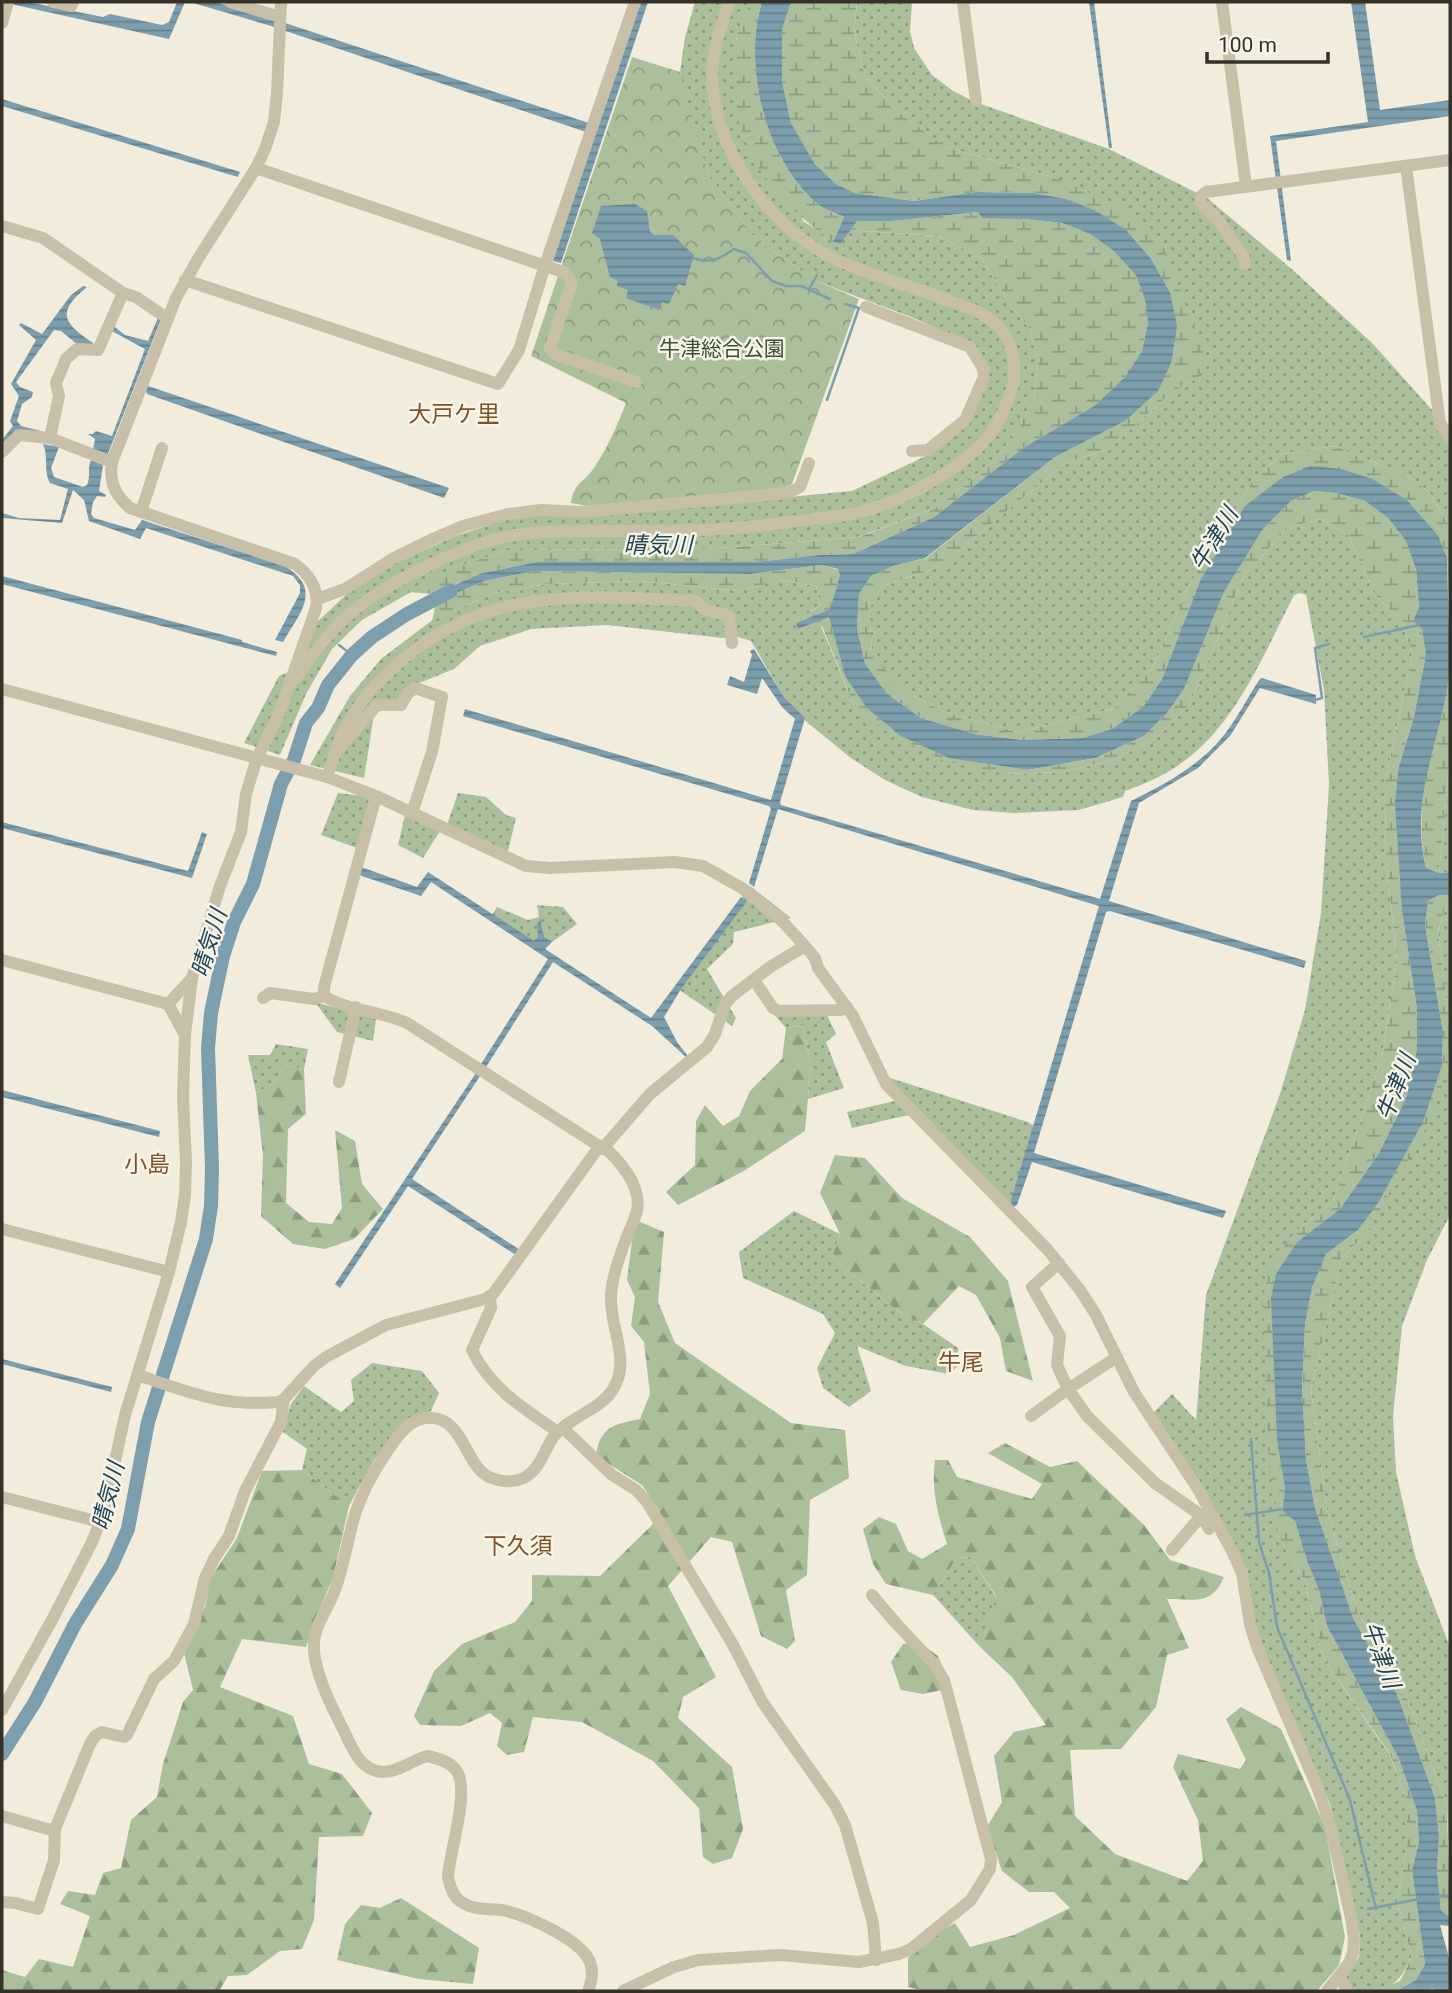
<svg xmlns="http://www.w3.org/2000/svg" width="1452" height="1993" viewBox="0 0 1452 1993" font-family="Roboto,'Noto Sans JP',sans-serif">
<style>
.grass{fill:url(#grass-dots)}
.forest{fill:url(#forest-firs)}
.wetland{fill:url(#wetland-marsh)}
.park{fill:url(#park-crowns)}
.water{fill:url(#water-rules)}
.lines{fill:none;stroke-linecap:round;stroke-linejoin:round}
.stream{stroke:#7d9eac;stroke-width:2.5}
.river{stroke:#7d9eac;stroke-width:14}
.minor{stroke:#c8bfa9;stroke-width:12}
.labels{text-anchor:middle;stroke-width:5;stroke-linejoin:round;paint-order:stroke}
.park-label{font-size:21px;fill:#3c522d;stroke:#f8f5e8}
.neighbourhood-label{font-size:23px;fill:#805226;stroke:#f8f5e8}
.water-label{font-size:23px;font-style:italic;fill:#204455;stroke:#f8f5e8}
</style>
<defs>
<pattern id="grass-dots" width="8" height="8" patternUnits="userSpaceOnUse" patternTransform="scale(1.75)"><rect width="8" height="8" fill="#abbf9d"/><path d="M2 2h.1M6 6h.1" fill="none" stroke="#8c9c80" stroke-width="1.8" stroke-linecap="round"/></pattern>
<pattern id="forest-firs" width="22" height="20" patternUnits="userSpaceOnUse" patternTransform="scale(1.75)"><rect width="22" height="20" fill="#abbf9d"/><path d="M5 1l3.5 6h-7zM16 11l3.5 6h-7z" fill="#8c9c80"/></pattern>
<pattern id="wetland-marsh" width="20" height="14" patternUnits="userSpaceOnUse" patternTransform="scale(1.75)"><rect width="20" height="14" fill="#abbf9d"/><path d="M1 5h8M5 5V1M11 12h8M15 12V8" fill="none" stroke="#8c9c80"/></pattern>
<pattern id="park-crowns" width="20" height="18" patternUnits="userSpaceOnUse" patternTransform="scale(1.75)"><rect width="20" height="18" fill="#abbf9d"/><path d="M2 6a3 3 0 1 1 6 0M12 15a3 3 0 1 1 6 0" fill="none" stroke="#8c9c80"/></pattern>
<pattern id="water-rules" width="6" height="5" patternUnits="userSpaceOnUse" patternTransform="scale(1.75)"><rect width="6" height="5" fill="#7d9eac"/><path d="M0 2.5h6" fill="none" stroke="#67818c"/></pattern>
</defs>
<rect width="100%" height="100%" fill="#f1ecdc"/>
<!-- grass -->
<g class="grass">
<path d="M695 2H750L736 40 803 221 839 244 849 230 938 236 981 258 1014 310 1030 329 1038 362 1034 398 1017 431 995 460 935 508 858 537 707 549 508 550 453 568 362 620 332 649 306 694 280 755 244 743 279 676 299 668 317 622 347 594 396 563 455 536 504 520 541 514 579 517 852 491 932 453 968 422 988 376 973 344 911 317 816 281 754 237 708 175 684 93 680 72 685 37Z"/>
<path d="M857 2H912L910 31 914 48 932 75 953 91 975 102 1109 149 1207 198 1294 271 1373 344 1450 430V527L1429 492 1410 477 1334 446 1282 454 1253 480 1190 584 1152 669 1113 709 1019 732 947 713 899 688 872 651 869 609 883 586 939 567 1065 463 1109 449 1171 393 1200 376 1053 177 946 147 897 111 866 78 854 33Z"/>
<path d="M1321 519 1348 535 1375 595 1403 622 1412 655 1385 783 1386 860 1397 960 1382 1057 1333 1201 1296 1231 1278 1536 1305 1582 1323 1658 1390 1755 1407 1803V1847L1397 1899 1412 1957C1395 1990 1388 1991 1352 1991L1345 1979 1359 1957 1360 1937 1330 1804 1255 1633 1247 1573 1147 1419 1172 1394 1196 1420 1206 1295 1280 1094 1305 1010 1321 913 1329 785 1324 690 1306 595 1300 593 1294 595C1266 650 1237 721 1187 759 1168 774 1147 783 1125 791L1123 797 1079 810 1014 813 973 810 922 797 885 780 851 758 803 719 804 718 784 697 751 641 738 637 723 638 607 625 531 629 480 646 454 669 414 685 398 701 376 702 364 778 310 765 350 696 381 659 431 621 494 593 547 584 640 581 740 591 780 580 816 586 820 605 796 623 821 626 855 708 1006 774 1062 772 1109 761 1154 740 1189 705 1245 574 1289 527Z"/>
<path d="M1450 756V872L1439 873Z"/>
<path d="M338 793 362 796 372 800 357 848 321 835Z"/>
<path d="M458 793 486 797 506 815 516 818 507 855 447 825Z"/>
<path d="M405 815 440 831 423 858 398 845Z"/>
<path d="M750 886 791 918 734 932 733 944 707 969 736 1018 732 1026 678 989Z"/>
<path d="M1450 904V1029L1438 931 1445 907Z"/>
<path d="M537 905 563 907 577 924 552 942 539 947 491 917 497 907 528 920 539 917Z"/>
<path d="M315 1002 376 1019 373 1041 337 1032Z"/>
<path d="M772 1012 826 1013 836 1034 826 1042 844 1088 808 1099 811 1065 802 1025 786 1028Z"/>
<path d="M276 1044 308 1049 304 1069 284 1065 274 1083 256 1093 248 1055H270Z"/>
<path d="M1450 1046V1215L1427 1260 1402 1326 1393 1416 1396 1472 1415 1556 1450 1647V1862L1447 1807 1404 1689 1358 1613 1327 1510 1311 1389 1342 1257 1365 1236 1448 1070Z"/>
<path d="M887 1077 1028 1122 1038 1128 1012 1208 917 1113 852 1128 847 1112 903 1099Z"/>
<path d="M794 1211 840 1234 832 1258 903 1315 923 1324 958 1348V1366L949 1374 906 1366 857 1346 871 1391 849 1407 823 1388 817 1368 835 1333 823 1314 743 1278 739 1252Z"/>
<path d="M372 1363 422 1371 439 1393 431 1411 405 1421 374 1460 349 1506 302 1470 307 1449 283 1432 291 1404 304 1386 341 1412 354 1401 351 1380Z"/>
<path d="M971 1557 996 1597 981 1648 933 1595 957 1558Z"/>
</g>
<!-- forest -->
<g class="forest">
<path d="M802 1025 811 1065 805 1131 742 1172 678 1205 666 1192 695 1165 696 1121 705 1105 723 1126 739 1116 750 1091 782 1059 786 1028Z"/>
<path d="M284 1065 304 1069 306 1114 288 1129 286 1203 309 1222 332 1224 342 1208 335 1130 355 1141 362 1184 383 1209 354 1239 325 1249 293 1244 261 1216 263 1156 256 1093 274 1083Z"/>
<path d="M835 1155 865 1158 902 1198 970 1237 1008 1281 1033 1381 1006 1371 1000 1338 976 1295 959 1286 923 1324 903 1315 832 1258 840 1234 820 1193Z"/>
<path d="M638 1221 664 1232 658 1302 675 1343 791 1423 845 1430 849 1478 810 1500 807 1575 786 1590 795 1641 787 1649 761 1636 732 1542 711 1537 668 1586 716 1677 683 1697 678 1718 732 1767 743 1829 732 1858 713 1864 703 1857 699 1808 653 1761 582 1722 533 1717 524 1752 507 1755 497 1746 502 1723 490 1713 461 1726 420 1725 414 1716 434 1671 462 1644 515 1622 532 1601V1575L600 1576 652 1525 659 1510 642 1485 596 1456C600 1426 615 1424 640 1419L650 1394 644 1342 631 1326 635 1297 627 1280 633 1233Z"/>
<path d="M1005 1443 1050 1467 1077 1461 1144 1525 1170 1560 1224 1577C1212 1606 1194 1599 1167 1599L1189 1648 1167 1655 1156 1707 1121 1749 1070 1750 1075 1816 1115 1854 1187 1881 1203 1861 1198 1820 1173 1767 1178 1754 1240 1769 1246 1760 1226 1719 1241 1707 1281 1729 1325 1827 1345 1937 1339 1965 1317 1991H926L908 1987V1958L926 1939 955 1923 970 1947 1014 1935 1070 1908 1054 1892H1029L1002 1871 987 1827 1002 1802 994 1756 1014 1732 1046 1725 1012 1677 981 1648 996 1596 971 1557 957 1558 933 1595 886 1584 873 1564 863 1529 879 1517 896 1524 908 1551 922 1559 947 1544C938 1517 931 1488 935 1460H948L957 1477 1032 1499 1042 1484 988 1453Z"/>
<path d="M302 1470 349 1506 333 1578 315 1620 306 1647 242 1639 220 1687 293 1716 309 1764 342 1774 372 1813 363 1836 319 1837 314 1920 302 1949 280 1951 247 1975 228 1976 219 1991H2V1970L25 1977 39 1959 73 1967 90 1916 60 1904 68 1891 95 1895 103 1873 121 1868 131 1820 157 1797 163 1764 183 1702 193 1690 184 1653 205 1607 210 1579 237 1538 262 1471Z"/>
<path d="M918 1642 938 1656 948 1680 942 1690 923 1694 901 1690 891 1662 903 1644Z"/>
<path d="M401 1898 479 1948 473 1984 419 1979 337 1960 345 1924 361 1905 380 1908Z"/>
</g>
<!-- wetland -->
<g class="wetland">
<path d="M750 2H762C742 64 766 164 819 205 826 210 836 214 844 217L833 242C774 200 729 146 734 69 735 59 734 47 737 37 740 25 746 13 750 2Z"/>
<path d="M791 2H857L854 33 866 78 897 111 946 147 1053 177 1129 210 1161 241 1203 350 1200 376 1171 393 1109 449 1065 463 939 567 883 586 869 609 872 650 899 688 947 713 1019 732 1113 709 1152 669 1190 584 1253 480 1282 454 1334 446 1410 477 1429 492 1450 527V620L1447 557 1438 535 1407 500 1373 479 1311 466 1200 581 1162 679 1144 706 1112 729 1082 738 1023 740 975 734 921 718 886 693 865 663 857 628 859 594 871 576 893 566 926 558 1055 457 1125 421 1172 361 1177 325 1170 293 1126 230 1096 211 1067 199 1034 193 976 192 914 201 855 193 836 184 815 164 791 123 782 81V30Z"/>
<path d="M978 212 1062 223 1090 234 1113 250 1136 275 1145 299 1148 323 1142 351 1125 377 1094 406 1023 448 934 517 853 554 820 555 754 562H537L482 573 434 594 408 592 453 568 508 550 707 549 859 537 935 508 995 460 1017 431 1034 398 1038 362 1030 329 1014 310 981 258 938 236 849 230 856 221H892Z"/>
<path d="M1314 491 1336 493 1365 501 1388 518 1406 541 1416 570 1419 608 1426 654 1414 717 1399 766 1402 911 1417 1009V1049L1406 1098 1379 1153 1340 1209 1297 1242 1271 1298 1277 1439 1285 1489 1282 1509 1295 1521 1307 1561 1319 1590 1327 1626 1399 1759 1417 1811 1419 1842 1412 1870 1425 1964 1416 1980 1398 1990H1379L1400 1981 1412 1957 1397 1899 1407 1847V1803L1390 1754 1323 1658 1305 1582 1278 1536 1268 1448 1263 1296 1271 1264 1296 1231 1333 1201 1382 1057 1397 960 1386 860 1385 783 1412 655 1403 622 1375 595 1348 535 1321 519 1289 527 1245 574 1189 705 1154 740 1109 761 1062 772 1006 774 944 761 893 736 855 708 822 626 798 629 829 616 845 676 949 758 1027 770 1097 758 1144 736 1167 713 1184 689 1224 592 1263 529 1291 501Z"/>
<path d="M822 565 839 570 840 575 830 609 796 623 820 605 816 586 781 580 740 591 640 581 547 584 494 593 432 621 436 602 484 581 534 571 750 574Z"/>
<path d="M1450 668V756L1439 873 1426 868C1417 828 1422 788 1431 749 1438 722 1447 696 1450 668Z"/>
<path d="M1439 895H1450V904L1445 908 1438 931 1450 1029 1448 1070 1426 1128 1365 1236 1342 1257 1311 1389 1327 1510 1358 1613 1404 1689 1447 1807 1450 1917 1441 1912 1437 1871 1439 1836 1435 1798 1397 1694 1354 1620 1315 1508 1306 1460 1302 1387 1305 1325 1312 1288 1326 1254 1358 1230 1442 1065 1443 1032 1425 925 1428 901Z"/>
</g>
<!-- park -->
<path class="park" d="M632 57 680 72 708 175 754 237 816 281 859 299 792 484 784 488 587 506 571 503C574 484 580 485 591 472 606 452 617 426 626 403L531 356Z"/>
<!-- water -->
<g class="water">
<path d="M2 2H28L103 17 110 14 162 25 169 22 177 2H185L169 39Z"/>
<path d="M190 2H215L273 19 598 126 640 2H648L561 263 553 261 595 135 271 26Z"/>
<path d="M762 2H791L782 30V81L791 123 815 164 836 184 855 193 914 201 976 192 1034 193 1067 199 1096 211 1126 230 1151 259 1170 293 1177 325 1172 361 1158 391 1125 421 1055 457 925 558 893 566 871 576 859 594 857 628 865 663 886 693 921 718 975 734 1023 740 1082 738 1112 729 1144 706 1162 679 1200 581 1245 506 1283 477 1311 466 1341 469 1373 479 1407 500 1438 535 1447 557 1450 668C1443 739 1408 794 1426 868L1439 873 1450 872V895H1439L1428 901 1425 925 1443 1032 1442 1065 1423 1122 1378 1203 1358 1230 1326 1254 1312 1288 1305 1325 1302 1387 1306 1460 1315 1508 1354 1620 1397 1694 1435 1798 1439 1836 1437 1871 1441 1911 1450 1917V1926L1440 1925 1450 1961V1991H1436L1432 1989 1429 1991H1377L1398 1990 1416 1980 1425 1964 1412 1870 1419 1842 1417 1811 1399 1759 1327 1626 1319 1590 1307 1561 1295 1521 1282 1510 1285 1489 1277 1439 1271 1298 1276 1274 1297 1242 1340 1209 1379 1153 1406 1098 1417 1049V1009L1402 911 1395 803 1399 766 1414 717 1426 654 1422 629 1413 621 1419 608 1416 570 1406 541 1388 518 1365 501 1336 493 1314 491 1291 501 1263 529 1224 592 1184 689 1167 713 1144 736 1096 758 1027 770 949 758 901 736 867 708 845 676 829 617 798 629 796 623 830 609 840 575 838 569 822 565 750 574 534 571 484 581 436 602 434 594 482 573 537 562H754L820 555 853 554 934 517 1023 448 1094 406 1125 377 1142 351 1148 323 1145 299 1136 275 1113 250 1090 234 1062 223 1028 219 982 218 978 212 892 221H857L840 244 833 242 844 217C836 213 826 210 819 205 766 163 742 65 762 2Z"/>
<path d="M1089 2H1094L1112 148H1109Z"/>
<path d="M1351 2H1365L1380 110 1450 100V116L1276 141 1291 261 1287 260 1270 136 1368 122Z"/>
<path d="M2 99 240 172 238 177 2 106Z"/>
<path d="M635 204 647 211 650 232 655 235H673L694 255 685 286 678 284 669 304 662 302 659 310 626 298 628 290 617 286 618 281 610 277 600 239 592 233 601 206Z"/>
<path d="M83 286 87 287C55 313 64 323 93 343V346L78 345 61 331 54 330 16 382 20 387 33 392 32 397 22 404 17 421 21 426 41 431 2 446V440L13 426 10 421 19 396 11 384 36 340 19 325 21 323 42 334 71 295Z"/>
<path d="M158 318 161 319 107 456 93 450 95 439 88 434H93L96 431 112 436 145 349 110 330 112 325 125 335 148 341Z"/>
<path d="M148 386 449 488 444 498 147 394 146 391Z"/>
<path d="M43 444 59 447 51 468 54 477 83 487 87 485C91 476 87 469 91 460L103 465 99 491 106 495 105 497 97 496 93 502 91 514 94 518 135 530 142 520 285 566C323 590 300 612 283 642L275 640 300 593V585L293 576 146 528 140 539 89 521 84 500 73 490 62 523 2 518V513L19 518 60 520 68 489 50 483C43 471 49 458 43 444Z"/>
<path d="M2 576 242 640V642L277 652 276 656 2 584Z"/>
<path d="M754 649 784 697 805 718 780 802 781 805 1100 899 1131 801C1166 784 1204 763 1227 731 1239 715 1248 697 1259 680L1262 678 1316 695V704L1260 688 1230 736 1198 768 1139 803 1109 901 1306 961 1304 968 1110 911 1106 912 1034 1153 1226 1211 1223 1218 1032 1162 1017 1205 1012 1208 1011 1200 1099 906 778 809 754 887 749 883 771 809 769 806 463 716 465 709 771 800 795 719 782 707 762 678 757 694 727 685 730 676 744 682 752 655 750 651Z"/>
<path d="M2 822 188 871 202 832 207 834 192 878 2 828Z"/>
<path d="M361 867 417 887 428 872 534 941 538 937 537 925 540 919 544 937 552 942 545 949 651 1018 741 897 747 901 681 989 664 1017 677 1042 687 1055 686 1057 652 1026 553 962 486 1067 481 1064 548 959 431 882 421 896 359 875Z"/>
<path d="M476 1073 480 1076 412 1179 520 1250 516 1255 408 1186 340 1288 335 1284Z"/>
<path d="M2 1090 160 1131 159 1137 2 1097Z"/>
<path d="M2 1359 112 1387V1388L111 1392 2 1364Z"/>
</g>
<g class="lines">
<!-- stream -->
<g class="stream">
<path d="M693 258C710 264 720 259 734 249L746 253 772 281 786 286H801L830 299"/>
<path d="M809 289 817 275"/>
<path d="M827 400 859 308 845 304"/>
<path d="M1364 637 1419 625"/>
<path d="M339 645 352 655"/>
<path d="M1315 700 1322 698 1315 648 1329 644"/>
<path d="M1251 1439 1259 1542 1269 1573 1277 1627 1350 1800 1376 1909"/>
<path d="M1245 1515 1283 1509"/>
<path d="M1436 1896 1450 1897"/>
<path d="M1368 1909 1419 1899"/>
</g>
<!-- river -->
<path class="river" d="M2 1754 35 1702 75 1624 112 1565 128 1529 148 1422 206 1239 211 1206 212 1169 208 1048 211 1013 223 956 234 922 253 884 281 784 294 760 306 723 318 708 328 685 352 655 372 637 407 614 451 591"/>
<!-- minor -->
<g class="minor">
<path d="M53 2 71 6 73 2"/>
<path d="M230 2 280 17"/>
<path d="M963 2 976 101"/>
<path d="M1222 2 1246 186"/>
<path d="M2 23 8 2"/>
<path d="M1406 166 1440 423 1450 438"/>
<path d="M256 168 566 273 572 283 550 348 555 354 636 382"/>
<path d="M2 226 43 238 123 293 136 297 167 318"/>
<path d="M1245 264 1244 257 1218 220 1200 202 1201 196 1206 192 1450 160"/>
<path d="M185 280 498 384 519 350 545 265 635 2"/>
<path d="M866 307 970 347 983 368 984 377 965 420 928 450 912 451"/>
<path d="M50 438 59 396 56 383 66 359 77 349 98 350 123 293"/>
<path d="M2 452 19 435 50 438 112 462"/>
<path d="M141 512 162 448"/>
<path d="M317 599 345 589 392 559 435 538 463 526 508 514 541 510 581 512 788 493 800 487 809 463"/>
<path d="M295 679C313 655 330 630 353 611 389 581 468 543 514 535 548 530 583 531 617 531 675 531 732 531 789 522 818 518 849 517 877 507 912 495 963 467 987 438 999 424 1006 406 1012 389 1018 368 1013 340 997 325 982 311 961 305 942 298 910 286 876 277 844 263 777 235 721 162 713 89 709 59 720 30 729 2"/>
<path d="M2 689 327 777 376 796 526 866 550 868 675 862 703 866 742 888 781 920 805 946 815 958 818 968 853 1016 886 1084 1047 1249 1080 1290 1096 1315 1134 1392 1198 1489 1231 1549 1242 1573 1250 1624 1257 1647 1318 1789 1331 1829 1351 1918 1354 1939 1353 1953 1349 1963 1327 1991"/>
<path d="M335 753C344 722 365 695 388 673 477 585 581 595 696 601L704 609 729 616 732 643"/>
<path d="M327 777 335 753 377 705H401L408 693 415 688 442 697 432 752 412 813"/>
<path d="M376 796 324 987V996C348 1011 381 1011 407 1023L596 1144C613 1150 634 1178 637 1196 639 1206 637 1214 633 1222 624 1243 611 1275 611 1298 610 1329 632 1362 612 1391 598 1411 569 1417 554 1436 543 1451 539 1475 518 1480 505 1483 488 1480 479 1469 463 1451 458 1414 425 1418 414 1420 406 1426 399 1435 380 1460 363 1487 354 1518 347 1542 344 1566 335 1590 329 1607 315 1624 314 1643 312 1670 333 1709 345 1733 353 1750 361 1771 383 1772 399 1772 412 1760 427 1756 437 1758 449 1761 456 1770 471 1790 449 1852 448 1878 451 1889 454 1899 465 1904 477 1911 493 1908 507 1911 529 1917 579 1939 589 1960 594 1970 592 1981 588 1991"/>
<path d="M2 960 168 1004 192 978"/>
<path d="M754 980 773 1008 779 1011 841 1010 847 1007"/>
<path d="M263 998 270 993 314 999 324 996"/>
<path d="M168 1004 185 1035"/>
<path d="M339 1082 356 1007"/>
<path d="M2 1229 169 1272"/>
<path d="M1059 1263 1032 1287 1060 1336 1057 1365 1068 1389 1087 1416 1155 1483 1202 1516 1209 1529"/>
<path d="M490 1297 491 1308 472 1350C490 1388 524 1409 558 1432"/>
<path d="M137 1375C190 1392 221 1407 278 1402L284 1399 314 1366 326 1357 386 1325 485 1299 493 1294 596 1151 604 1147 650 1094 707 1047 715 1034 725 1004 732 996 770 967 805 946"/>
<path d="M1031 1416 1068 1389 1117 1357"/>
<path d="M563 1428 612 1475 636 1490 647 1502 732 1643 763 1703 835 1805 845 1825 873 1923 876 1960"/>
<path d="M2 1497 100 1522"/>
<path d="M1172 1550 1196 1522 1206 1514"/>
<path d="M2 1710 53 1618 92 1542 104 1512 125 1415 169 1272 181 1222 185 1195 186 1162 183 1097 185 1035 192 978 220 886 241 832 246 794 257 758 279 714 316 608C319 589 310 575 295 564L130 508C115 495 109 482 112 462L176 298 199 257 256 168 265 149 274 122 277 93 281 2"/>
<path d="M2 1816 51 1830 55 1829"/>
<path d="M2 1902 15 1903 38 1909 54 1860 55 1829 90 1744 95 1736 102 1732 124 1737 127 1735 154 1679 174 1661 194 1624 205 1578 214 1559 229 1536 245 1491 281 1422 284 1399"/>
<path d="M1340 1977 1347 1991"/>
<path d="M623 1991 674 1967 698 1960 780 1955 859 1962 899 1954 911 1949 971 1900 990 1869 991 1859 944 1680 935 1665 894 1621 872 1595"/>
</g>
</g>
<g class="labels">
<!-- park labels -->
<g class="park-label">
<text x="722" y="356">牛津総合公園</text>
</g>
<!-- neighbourhood labels -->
<g class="neighbourhood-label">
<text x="454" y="422">大戸ケ里</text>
<text x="147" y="1172">小島</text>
<text x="961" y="1370">牛尾</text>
<text x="518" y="1554">下久須</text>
</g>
<!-- water labels -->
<g class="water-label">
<text transform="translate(1214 539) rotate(-59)" y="8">牛津川</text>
<text x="658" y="553">晴気川</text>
<text transform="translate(209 943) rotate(-73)" y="8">晴気川</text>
<text transform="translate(1396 1087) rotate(-69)" y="8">牛津川</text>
<text transform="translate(108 1496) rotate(-76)" y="8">晴気川</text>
<text transform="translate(1381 1655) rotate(70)" y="8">牛津川</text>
</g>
</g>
<!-- border -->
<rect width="1452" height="1993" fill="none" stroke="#353028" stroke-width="7"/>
<!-- scale -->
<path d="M1207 52v10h121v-10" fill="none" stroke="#353028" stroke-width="3.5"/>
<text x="1218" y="52" font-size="21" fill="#353028" stroke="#f8f5e8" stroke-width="5" paint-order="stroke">100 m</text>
</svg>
